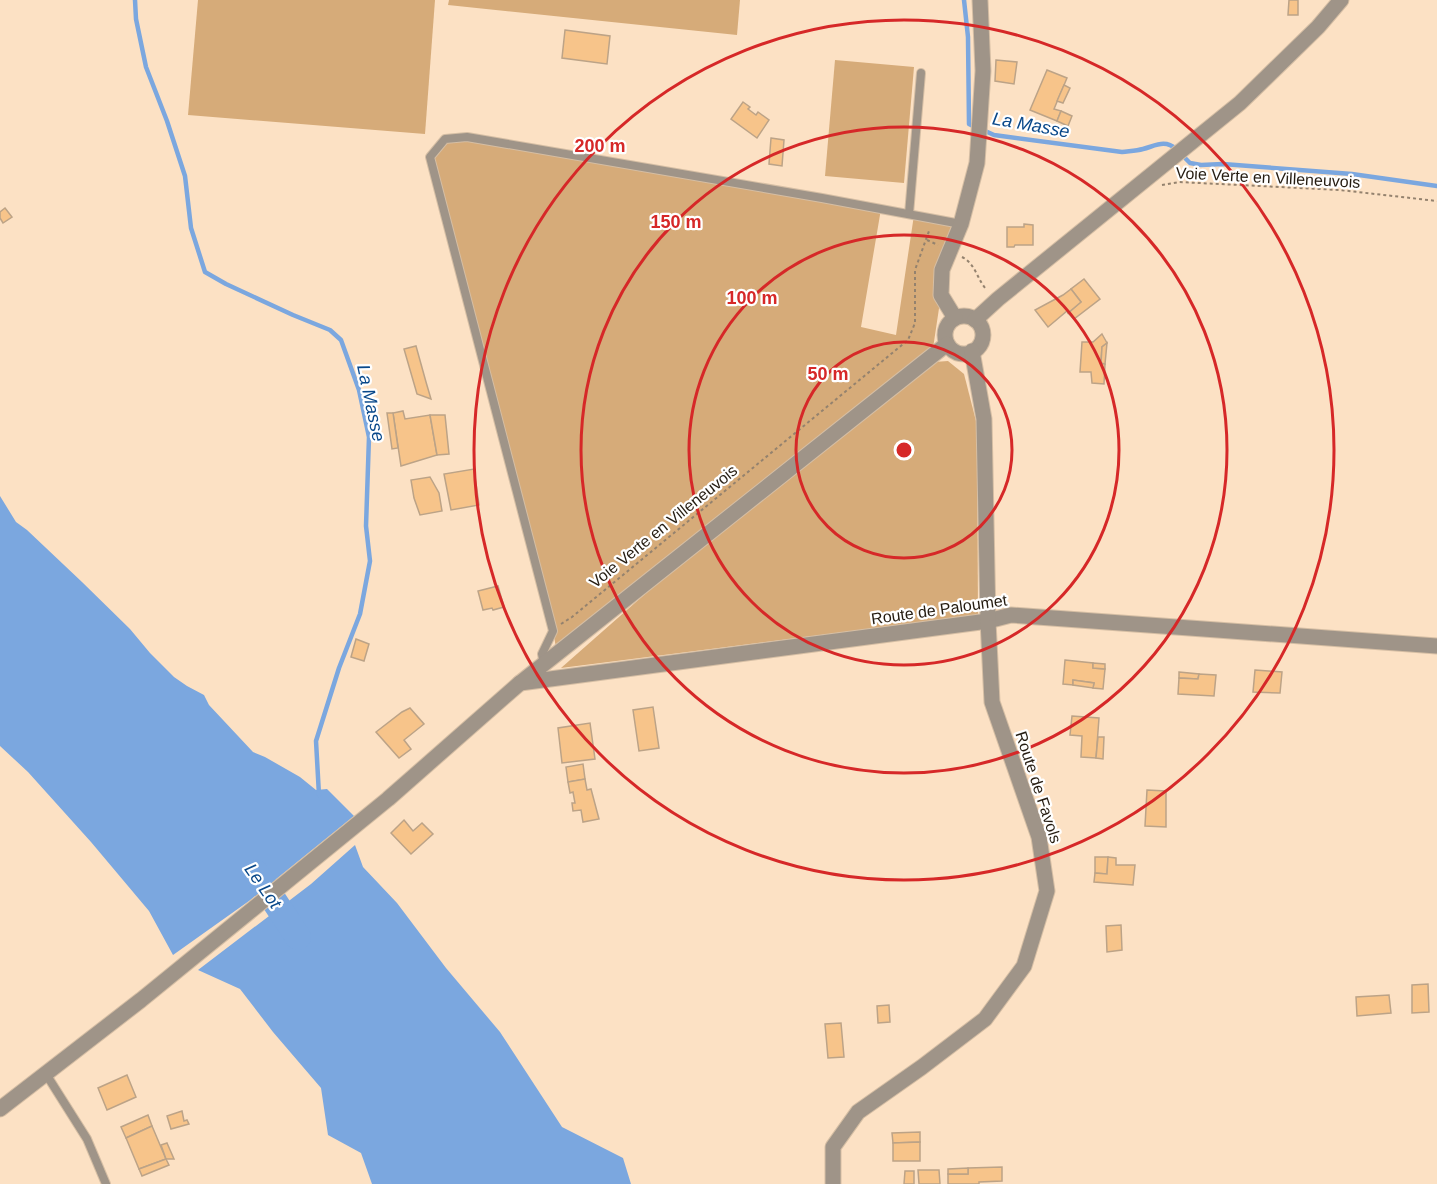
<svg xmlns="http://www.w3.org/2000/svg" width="1437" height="1184" viewBox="0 0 1437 1184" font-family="Helvetica,sans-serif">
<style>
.green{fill:#d6ab79}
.water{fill:#7ba7df}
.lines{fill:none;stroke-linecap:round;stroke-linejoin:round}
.stream{stroke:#7ba7df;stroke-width:4.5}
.river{stroke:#7ba7df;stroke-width:26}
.building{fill:#f7c48a;stroke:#bca387;stroke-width:1.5}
.service-casing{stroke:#d5bea4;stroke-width:10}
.minor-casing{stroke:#d5bea4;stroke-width:17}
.tertiary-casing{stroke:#d5bea4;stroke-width:17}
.path{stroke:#94826e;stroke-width:2;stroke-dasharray:3 3;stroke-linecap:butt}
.service{stroke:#9f9488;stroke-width:8}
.minor{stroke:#9f9488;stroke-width:15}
.tertiary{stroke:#9f9488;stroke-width:15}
.ring{fill:none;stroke:#d62828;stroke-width:3}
.labels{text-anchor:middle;stroke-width:4.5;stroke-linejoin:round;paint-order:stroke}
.street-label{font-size:16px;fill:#251c11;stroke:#fff}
.water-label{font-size:18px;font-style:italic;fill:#09488a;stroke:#fff}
.centre{fill:#d62828;stroke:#fff;stroke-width:3}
.ring-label{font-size:18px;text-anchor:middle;font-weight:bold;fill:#d62828;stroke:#fff;stroke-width:4.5;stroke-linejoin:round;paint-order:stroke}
</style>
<rect width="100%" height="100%" fill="#fce1c4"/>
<!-- green -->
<g class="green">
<path d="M198 0H435L425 134 188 115Z"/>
<path d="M449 0H740L737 35 448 5Z"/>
<path d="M835 60 914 67 904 183 825 176Z"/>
<path d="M467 137 881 209 861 327 896 335 914 215 961 224 941 295 932 355 557 653 553 631 430 157 445 139Z"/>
<path d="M948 361 964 374 977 425 978 615 561 668 653 587 934 362Z"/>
</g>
<!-- water -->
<g class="water">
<path d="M0 496 16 522 27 530 82 582 130 629 150 653 174 677 187 686 204 695 209 705 253 752 265 757 300 777 316 790 327 789 354 816 249 901 173 955 149 911 91 842 28 772 0 746Z"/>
<path d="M355 845 363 867 397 903 446 968 500 1032 562 1127 623 1158 631 1184H372L361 1153 328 1135 321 1088 273 1032 240 989 198 970 311 884Z"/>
</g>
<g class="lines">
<!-- stream -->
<g class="stream">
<path d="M135 0 136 19 146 67 167 121 185 176 191 228 205 272 226 284 293 315 330 330 341 340 359 390 369 437 366 526 370 561 360 614 339 668 316 741 319 795"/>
<path d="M964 0 968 37 969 124 975 127"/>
<path d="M983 130 994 135 1122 152C1129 151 1136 151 1143 149 1155 146 1165 139 1176 149"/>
<path d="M1186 159 1190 163 1201 165 1223 164 1352 174 1437 186"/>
</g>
<!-- river -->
<path class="river" d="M255 872 298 937"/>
</g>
<!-- building -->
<g class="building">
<path d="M1289 0H1298V15H1288Z"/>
<path d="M565 30 610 36 607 64 562 58Z"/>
<path d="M996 60 1017 62 1014 84 995 81Z"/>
<path d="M1047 70 1067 78 1054 109 1061 111 1057 121 1030 110Z"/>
<path d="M1064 85 1070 88 1063 103 1057 101Z"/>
<path d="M743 102 750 107 748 109 756 115 758 112 769 120 757 138 731 119Z"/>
<path d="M1061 111 1072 116 1068 126 1057 121Z"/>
<path d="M771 138 784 140 782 166 769 164Z"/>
<path d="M5 208 12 217 3 223 0 218V212Z"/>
<path d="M1024 224 1033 225V245H1015L1014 247H1007V227H1024Z"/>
<path d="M1084 279 1100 299 1074 319 1068 313 1081 302 1071 289Z"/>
<path d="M1071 289 1081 302 1068 313 1067 311 1048 327 1035 310 1063 295Z"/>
<path d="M1102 334 1107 343 1102 347 1101 363 1105 364 1104 384 1092 383 1091 372H1080L1082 342H1093Z"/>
<path d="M1107 343 1105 364 1101 363 1102 347Z"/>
<path d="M416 346 426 382 431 399 417 394 404 349Z"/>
<path d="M403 411 405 419 430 415 437 455 401 466 393 413Z"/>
<path d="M387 413H393L398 448 392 449Z"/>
<path d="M430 415H445L449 454 437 455Z"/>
<path d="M474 469 479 505 451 510 444 474Z"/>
<path d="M430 477 439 493 442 511 420 515 414 498 411 480Z"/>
<path d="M498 586 504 607 493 610 492 608 483 610 478 591Z"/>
<path d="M356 639 369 644 364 661 351 657Z"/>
<path d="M1065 660 1093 663V668L1105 669 1103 689 1093 688 1094 683 1073 680V685L1063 684Z"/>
<path d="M1093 663 1105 664V669L1093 668Z"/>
<path d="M1255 670 1282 672 1280 693 1253 692Z"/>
<path d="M1179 672 1199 674 1198 679 1179 678Z"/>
<path d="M1199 674 1216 675 1214 696 1178 694 1179 678 1198 679Z"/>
<path d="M1073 680 1094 683 1093 688 1073 685Z"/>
<path d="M653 707 659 748 639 751 633 710Z"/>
<path d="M410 708 424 724 404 740 411 749 399 758 376 732 402 712Z"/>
<path d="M1072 716 1099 718 1096 758 1081 757 1082 736 1070 735Z"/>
<path d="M590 723 595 759 562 763 558 728Z"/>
<path d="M1098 737H1104L1103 759 1096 758Z"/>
<path d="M583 764 585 779 568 782 566 767Z"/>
<path d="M585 779 587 790 591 789 599 819 583 822 581 810 573 811 572 803H575L573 792 570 793 568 782Z"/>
<path d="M1147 790 1166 791V827L1145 826Z"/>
<path d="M404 820 413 831 422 823 433 834 411 854 391 833Z"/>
<path d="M1095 857H1108L1107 874 1095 873Z"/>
<path d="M1108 857 1116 858V865H1135L1133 885 1094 882 1095 873 1107 874Z"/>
<path d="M1121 925 1122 950 1107 952 1106 926Z"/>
<path d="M1428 984 1429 1012 1412 1013V985Z"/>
<path d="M1389 995 1391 1013 1357 1016 1356 997Z"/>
<path d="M889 1005 890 1022 878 1023 877 1006Z"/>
<path d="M841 1023 844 1057 828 1058 825 1024Z"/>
<path d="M127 1075 136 1097 107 1110 98 1088Z"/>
<path d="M182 1111 184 1121 187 1120 189 1124 171 1129 167 1116Z"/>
<path d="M148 1115 152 1126 126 1138 121 1127Z"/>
<path d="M152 1126 166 1159 139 1169 126 1138Z"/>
<path d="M920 1132V1142L893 1143 892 1133Z"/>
<path d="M920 1142V1161H893V1143Z"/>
<path d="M167 1143 174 1159H166L161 1145Z"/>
<path d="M166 1159 169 1165 142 1176 139 1169Z"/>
<path d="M1002 1167V1181L979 1182V1184H948V1174H968V1168Z"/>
<path d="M968 1168V1174H948V1169Z"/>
<path d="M918 1170H939L940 1184H919Z"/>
<path d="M905 1171H914V1184H904Z"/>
</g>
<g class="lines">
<!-- service casing -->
<g class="service-casing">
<g id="service">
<path d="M909 214 921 73"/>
<path d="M544 664 542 654 553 631 430 157 445 139 467 137 822 198 961 224"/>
<path d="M46 1074 87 1139 106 1184"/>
</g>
</g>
<!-- minor casing -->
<g class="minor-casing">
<path id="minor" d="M520 683 988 621 1011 615 1437 646"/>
</g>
<!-- tertiary casing -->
<g class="tertiary-casing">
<g id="tertiary">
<circle cx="964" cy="335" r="19"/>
<path d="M955 318 941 295 942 270 961 224 977 163 983 71 980 0"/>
<path d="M975 320 998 299 1240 103 1318 27 1341 0"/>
<path d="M0 1109 141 1000 388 799 520 683 947 344"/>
<path d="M833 1184V1147L858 1112 922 1067 985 1019 1024 966 1047 891 1039 837 992 702 988 621 984 419 972 351"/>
</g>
</g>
<!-- path -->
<g class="path">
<path d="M1162 185 1179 182 1340 190 1437 201"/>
<path d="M927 240 938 245"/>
<path d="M962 257C976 264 977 280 987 290"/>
<path d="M561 624 572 617 908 340 915 323V270L929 231"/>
</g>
<!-- service -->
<use href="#service" class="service"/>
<!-- minor -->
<use href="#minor" class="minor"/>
<!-- tertiary -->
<use href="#tertiary" class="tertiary"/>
</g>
<!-- distance rings -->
<g class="ring">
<circle cx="904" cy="450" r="108"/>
<circle cx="904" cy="450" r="215"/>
<circle cx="904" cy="450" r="323"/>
<circle cx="904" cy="450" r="430"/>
</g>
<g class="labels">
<!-- street labels -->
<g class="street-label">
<text transform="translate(1268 177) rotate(3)" y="6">Voie Verte en Villeneuvois</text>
<text transform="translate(663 526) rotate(-39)" y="6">Voie Verte en Villeneuvois</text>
<text transform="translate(939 609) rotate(-8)" y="6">Route de Paloumet</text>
<text transform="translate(1039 787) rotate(72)" y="6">Route de Favols</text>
</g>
<!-- water labels -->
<g class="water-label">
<text transform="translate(1031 125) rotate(10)" y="6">La Masse</text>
<text transform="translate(371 403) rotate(78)" y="6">La Masse</text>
<text transform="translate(263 886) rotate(55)" y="6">Le Lot</text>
</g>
</g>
<circle cx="904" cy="450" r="9" class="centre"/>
<g class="ring-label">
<text x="600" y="152">200 m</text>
<text x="676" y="228">150 m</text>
<text x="752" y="304">100 m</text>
<text x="828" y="380">50 m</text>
</g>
</svg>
